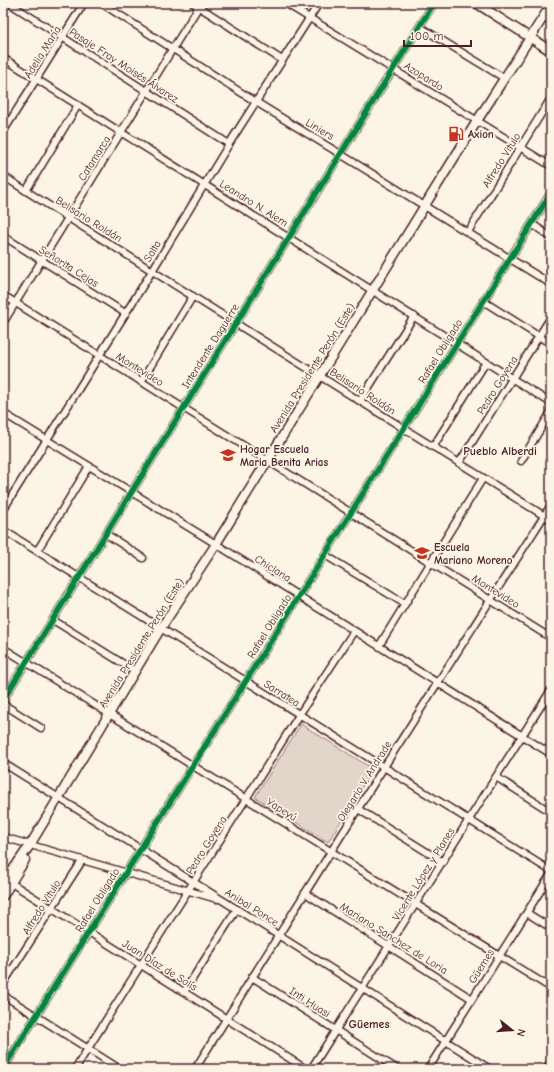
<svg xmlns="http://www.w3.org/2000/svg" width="554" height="1072" viewBox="0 0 554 1072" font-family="'Comic Neue',sans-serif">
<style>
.park{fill:#e2d5ca;stroke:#967a7a}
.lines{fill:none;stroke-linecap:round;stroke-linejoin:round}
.minor-casing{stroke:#4a1f2b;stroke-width:9}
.major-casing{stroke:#4a1f2b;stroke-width:11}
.minor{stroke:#fcf5e5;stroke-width:6}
.major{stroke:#fcf5e5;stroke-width:8}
.cycleway-casing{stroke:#fcf5e5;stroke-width:8}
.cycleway{stroke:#00873e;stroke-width:6}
.labels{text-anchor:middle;stroke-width:3.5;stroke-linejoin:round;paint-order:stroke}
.street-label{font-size:11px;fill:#4a1f2b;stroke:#fcf5e5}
.poi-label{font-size:11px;font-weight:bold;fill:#4a1f2b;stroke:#fcf5e5;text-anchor:start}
.neighbourhood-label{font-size:12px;font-weight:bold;fill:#4a1f2b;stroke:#fcf5e5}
</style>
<rect width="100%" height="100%" fill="#fcf5e5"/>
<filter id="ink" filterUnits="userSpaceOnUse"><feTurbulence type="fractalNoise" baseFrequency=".025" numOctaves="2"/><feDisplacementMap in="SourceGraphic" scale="8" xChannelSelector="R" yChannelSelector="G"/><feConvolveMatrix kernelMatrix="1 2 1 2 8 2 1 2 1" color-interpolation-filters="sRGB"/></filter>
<g filter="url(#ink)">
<!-- park -->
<path class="park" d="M301 724 373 769 328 842 255 797Z"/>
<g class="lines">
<!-- minor casing -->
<g class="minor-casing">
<g id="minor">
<path d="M9 3 229 144"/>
<path d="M101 3 256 102 551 284"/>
<path d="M193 3 282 60"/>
<path d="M285 3 551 166"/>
<path d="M420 27 504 78"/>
<path d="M3 58 551 403"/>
<path d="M3 132 84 3"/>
<path d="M3 176C185 293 368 406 551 520"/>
<path d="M26 191 78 105"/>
<path d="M532 224 551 237"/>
<path d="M468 232 551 98"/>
<path d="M3 236 125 313"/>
<path d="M3 295 551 638"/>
<path d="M483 301 551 344"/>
<path d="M3 323 201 3"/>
<path d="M141 382 193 296"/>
<path d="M360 401 414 316"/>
<path d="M3 413 216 544 551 754"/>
<path d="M433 447 486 362"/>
<path d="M521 461 551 412"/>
<path d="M459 463 551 317"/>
<path d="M3 510 152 271 229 144 319 3"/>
<path d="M3 530 551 871"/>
<path d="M106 534 143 558"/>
<path d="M37 551 89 466"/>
<path d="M325 555 405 604"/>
<path d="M53 620 135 671"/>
<path d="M379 646 483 478"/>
<path d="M3 648 551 988"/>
<path d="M3 700 434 3"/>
<path d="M3 704 41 728"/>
<path d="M3 763 278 935 490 1069"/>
<path d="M496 777 551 812"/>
<path d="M358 809 443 862"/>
<path d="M3 837 217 899"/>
<path d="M8 881 306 1069"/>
<path d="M305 893 472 999"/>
<path d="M527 913 551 928"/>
<path d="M252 977 397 1069"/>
<path d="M3 984 82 861"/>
<path d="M184 992 237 909"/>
<path d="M3 995 120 1069"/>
<path d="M3 1069 551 193"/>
<path d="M75 1069 299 715 354 631"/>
<path d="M195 1069 384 767 551 505"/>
<path d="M311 1069 551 690"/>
<path d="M428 1069 551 874"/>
<path d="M546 1069 551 1061"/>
</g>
</g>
<!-- major casing -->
<g class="major-casing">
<g id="major">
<path d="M476 3 551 51"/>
<path d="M3 884 30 845 161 628 216 544 477 121 551 5"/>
<path d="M3 896 25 860"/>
</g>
</g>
<!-- minor -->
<use href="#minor" class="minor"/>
<!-- major -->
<use href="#major" class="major"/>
<!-- cycleway casing -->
<g class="cycleway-casing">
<g id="cycleway">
<path d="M3 700 434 3"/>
<path d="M3 1069 551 193"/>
</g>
</g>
<!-- cycleway -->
<use href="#cycleway" class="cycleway"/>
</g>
</g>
<!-- icons -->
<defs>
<g id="fuel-bare" transform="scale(1.2)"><path d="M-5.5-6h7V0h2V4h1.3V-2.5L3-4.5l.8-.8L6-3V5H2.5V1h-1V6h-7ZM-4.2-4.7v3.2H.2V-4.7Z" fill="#c8321e" stroke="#fcf5e5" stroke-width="2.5" paint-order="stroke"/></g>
<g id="school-bare" transform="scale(1.2)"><path d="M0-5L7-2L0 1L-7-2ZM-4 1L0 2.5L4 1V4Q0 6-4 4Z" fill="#c8321e" stroke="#fcf5e5" stroke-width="2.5" paint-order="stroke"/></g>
</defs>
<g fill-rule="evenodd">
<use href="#fuel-bare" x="456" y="134"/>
<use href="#school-bare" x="228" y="455"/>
<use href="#school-bare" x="422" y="553"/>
</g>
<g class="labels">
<!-- street labels -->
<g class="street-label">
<text transform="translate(42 52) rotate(-58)" y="4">Adelia María</text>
<text transform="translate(124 65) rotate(33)" y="4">Pasaje Fray Moisés Álvarez</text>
<text transform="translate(424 76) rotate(32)" y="4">Azopardo</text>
<text transform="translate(320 129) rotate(31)" y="4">Liniers</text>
<text transform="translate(94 158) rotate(-58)" y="4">Catamarca</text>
<text transform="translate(501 160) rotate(-58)" y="4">Alfredo Vitulo</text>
<text transform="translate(254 203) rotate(32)" y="4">Leandro N. Alem</text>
<text transform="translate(89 219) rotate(32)" y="4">Belisario Roldán</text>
<text transform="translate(152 251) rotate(-59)" y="4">Salta</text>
<text transform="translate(69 266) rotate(32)" y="4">Señorita Cejas</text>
<text transform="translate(210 346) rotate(-58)" y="4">Intendente Daguerre</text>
<text transform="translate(440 351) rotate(-58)" y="4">Rafael Obligado</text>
<text transform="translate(312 368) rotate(-58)" y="4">Avenida Presidente Perón (Este)</text>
<text transform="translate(140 369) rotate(32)" y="4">Montevideo</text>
<text transform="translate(497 385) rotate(-58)" y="4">Pedro Goyena</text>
<text transform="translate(363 391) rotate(33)" y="4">Belisario Roldán</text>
<text transform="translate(273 568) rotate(32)" y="4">Chiclana</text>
<text transform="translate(496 591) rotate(32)" y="4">Montevideo</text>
<text transform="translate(269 626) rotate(-58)" y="4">Rafael Obligado</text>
<text transform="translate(141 643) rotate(-58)" y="4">Avenida Presidente Perón (Este)</text>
<text transform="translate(282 693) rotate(32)" y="4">Sarratea</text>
<text transform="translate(364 781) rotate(-58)" y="4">Olegario V. Andrade</text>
<text transform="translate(282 809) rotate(32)" y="4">Yapeyú</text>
<text transform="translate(206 845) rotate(-58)" y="4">Pedro Goyena</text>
<text transform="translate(423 874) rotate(-58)" y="4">Vicente López y Planes</text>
<text transform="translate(97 900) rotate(-58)" y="4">Rafael Obligado</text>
<text transform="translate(41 907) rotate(-58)" y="4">Alfredo Vitulo</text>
<text transform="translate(252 907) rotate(32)" y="4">Anibal Ponce</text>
<text transform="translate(394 938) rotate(32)" y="4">Mariano Sanchez de Loria</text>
<text transform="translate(160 965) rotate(32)" y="4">Juan Díaz de Solís</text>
<text transform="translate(481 966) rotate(-58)" y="4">Güemes</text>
<text transform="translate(310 1002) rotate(33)" y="4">Inti Huasi</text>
</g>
<!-- poi labels -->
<g class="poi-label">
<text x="468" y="138">Axion</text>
<text x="240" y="453">Hogar Escuela<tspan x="240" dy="13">Maria Benita Arias</tspan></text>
<text x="434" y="551">Escuela<tspan x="434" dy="13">Mariano Moreno</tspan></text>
</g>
<!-- neighbourhood labels -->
<g class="neighbourhood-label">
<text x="500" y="455">Pueblo Alberdi</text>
<text x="369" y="1028">Güemes</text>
</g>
</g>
<!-- margin -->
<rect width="554" height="1072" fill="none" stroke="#fcf5e5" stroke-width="16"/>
<rect x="8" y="8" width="538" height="1056" fill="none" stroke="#4a1f2b" stroke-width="1.5" filter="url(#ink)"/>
<!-- north arrow -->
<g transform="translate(512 1030) rotate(107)" stroke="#fcf5e5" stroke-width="3" paint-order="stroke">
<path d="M0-3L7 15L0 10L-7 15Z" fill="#4a1f2b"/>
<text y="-6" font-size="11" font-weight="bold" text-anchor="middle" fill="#4a1f2b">N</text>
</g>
<!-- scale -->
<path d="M404 40v6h67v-6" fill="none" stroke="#4a1f2b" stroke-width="2"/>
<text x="410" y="40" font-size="12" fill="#4a1f2b" stroke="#fcf5e5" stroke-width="3" paint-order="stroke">100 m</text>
</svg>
